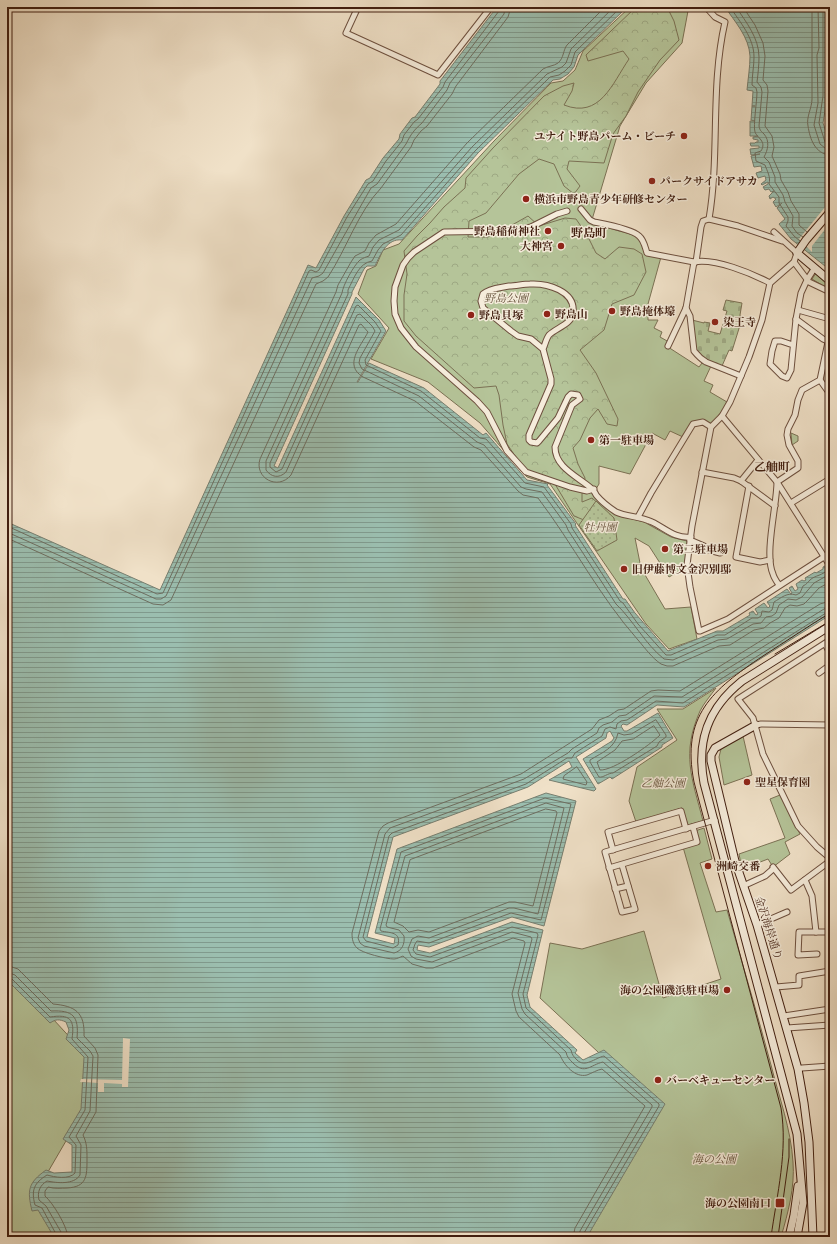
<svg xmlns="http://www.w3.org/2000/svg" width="837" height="1244" viewBox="0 0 837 1244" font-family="'Libre Caslon Text','Noto Serif JP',serif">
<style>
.green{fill:#b5c499;stroke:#7b7154}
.forest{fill:url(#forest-crowns);stroke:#7b7154}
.cemetery{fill:url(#cemetery-stones);stroke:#7b7154}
.garden{fill:url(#garden-dots);stroke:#7b7154}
.water{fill:url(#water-rules);stroke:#777e6f}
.pier{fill:#f0e1c8}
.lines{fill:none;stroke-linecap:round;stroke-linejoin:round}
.shore{stroke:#6e6e60;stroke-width:1}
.street-casing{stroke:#6d4f3e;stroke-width:7}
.secondary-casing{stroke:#411e10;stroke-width:9}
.street{stroke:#f5ecdb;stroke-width:5}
.secondary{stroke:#f5ecdb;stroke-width:7}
.tram{stroke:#411e10;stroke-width:1}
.poi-dot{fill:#8f2418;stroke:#f5ecdb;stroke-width:1.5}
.labels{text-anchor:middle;stroke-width:3;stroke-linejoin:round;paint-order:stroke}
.poi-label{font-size:11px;font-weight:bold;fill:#411e10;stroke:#f5ecdb;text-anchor:start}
.park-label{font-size:11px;font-style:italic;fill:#645039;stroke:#f5ecdb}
.street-label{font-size:11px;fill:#411e10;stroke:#f5ecdb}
.neighbourhood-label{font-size:12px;font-weight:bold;fill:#411e10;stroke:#f5ecdb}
</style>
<defs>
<pattern id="forest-crowns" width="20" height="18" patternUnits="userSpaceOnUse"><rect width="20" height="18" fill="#b5c499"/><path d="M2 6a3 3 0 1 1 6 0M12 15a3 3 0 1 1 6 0" fill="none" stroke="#9da883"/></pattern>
<pattern id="cemetery-stones" width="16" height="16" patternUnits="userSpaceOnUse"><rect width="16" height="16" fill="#b5c499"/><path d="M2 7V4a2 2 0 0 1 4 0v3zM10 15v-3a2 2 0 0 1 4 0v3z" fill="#9da883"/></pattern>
<pattern id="garden-dots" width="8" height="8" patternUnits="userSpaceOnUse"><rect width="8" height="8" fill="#b5c499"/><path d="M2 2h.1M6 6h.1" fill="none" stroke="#9da883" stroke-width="1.8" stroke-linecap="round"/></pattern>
<pattern id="water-rules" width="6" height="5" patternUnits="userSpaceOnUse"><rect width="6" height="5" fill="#9bbeaf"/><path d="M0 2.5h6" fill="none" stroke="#809a8d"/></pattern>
</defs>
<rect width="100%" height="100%" fill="#f0e1c8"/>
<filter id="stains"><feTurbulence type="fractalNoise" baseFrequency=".005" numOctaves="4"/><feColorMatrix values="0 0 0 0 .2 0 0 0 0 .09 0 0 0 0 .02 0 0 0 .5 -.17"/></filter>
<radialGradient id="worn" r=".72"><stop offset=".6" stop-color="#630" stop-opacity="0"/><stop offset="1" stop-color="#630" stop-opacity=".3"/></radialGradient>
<!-- green -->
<g class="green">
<path d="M630 7H672L688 11 682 43 646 83 620 126 591 223 637 236 643 243 645 253 661 257 648 304V320H658L654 328 662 332 660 337 669 342 668 347 699 367 702 363 711 366 704 381 713 385 710 392 727 402 720 415 710 424 691 423 683 437 670 431 665 440 652 433 630 474 599 466V484L593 494 614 514 644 522 671 537 687 541 685 568 669 577 649 546 635 538 641 568 665 609 691 607 697 639 669 649 646 624 550 484 527 477 480 423 428 382 371 359 389 328 358 294 367 270 376 266 383 250 399 244 494 141 551 83 563 81 575 70 583 51Z"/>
<path d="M816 273 830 285V290L812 279Z"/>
<path d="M791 433 798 436V441L792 445Z"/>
<path d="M716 688C711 695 704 703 700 711 681 754 692 778 703 821L688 825 682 808 636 822 629 801 637 767 677 740 657 709H683Z"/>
<path d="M743 736 752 775 724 785 719 757 721 749Z"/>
<path d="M780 795 800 834 785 842 790 854 773 867 768 859 742 869 739 854 785 838 770 799Z"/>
<path d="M704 828 712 859 700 863 716 912 727 910C742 962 757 1013 771 1065 779 1097 791 1129 793 1162 795 1187 788 1213 781 1237H573L656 1106 540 998 550 943 582 949 644 931 663 998 721 979 683 847 698 843 695 831Z"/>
<path d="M7 969 88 1057 84 1110 38 1189 57 1237H7Z"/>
</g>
<!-- forest -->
<path class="forest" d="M636 7H667L674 21 679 40 660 60 638 92 626 116 613 134 604 163 569 161 567 169 580 186 574 194 564 186 554 164 539 159 519 174 486 213 469 221 468 237H488L505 229 528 216 539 226 565 218 576 219 587 235 596 253 605 259 619 247 634 249 642 254 646 272 634 295 612 304 604 330 580 350 596 373 618 419 617 426 607 424 598 409 590 418 580 440 573 448 578 464 585 478 582 494V502L592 498 600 505 594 524 574 516 552 479 529 472 520 463 507 444 503 425 499 395 496 386 474 388 416 336 404 321V295L407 274 404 251 417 236 430 223 444 207 465 188 466 178 493 148 544 96 563 86 574 83 572 91 564 105C600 119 612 84 629 59L623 51 588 61 586 55Z"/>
<!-- cemetery -->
<path class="cemetery" d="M726 300 742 303 740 315 741 322 732 351 729 350 722 366 705 360 695 349 692 320 704 323V322L710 323 708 331 720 334 727 311 723 310Z"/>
<!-- garden -->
<path class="garden" d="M596 501 614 518 617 540 597 551 579 525Z"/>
<!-- water -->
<g class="water">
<path d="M497 7H627L578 55 574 67 568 74 560 79 553 80 478 153 402 240C387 238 380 255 375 266H367L364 269 352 292V294L274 466 278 468 356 297 379 320 386 331 357 382H358L369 363 424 388 483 435 486 433 527 480 548 484 547 485 576 524 575 525 623 599H625L635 613 668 651 717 631H723L750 615 749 613 753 611 756 615 758 614 755 609 764 603 768 608 770 606 767 602 787 589 791 594 792 593 789 588 792 586 795 591 798 589 796 584 802 580 804 581 806 580 805 578 815 572 816 573 823 569V567L830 563V615L684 707 657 705 627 725 623 724 621 726 624 731H627L658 713 673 738 662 745V747L612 779 610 777 598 784 583 759 612 741 614 738 610 731 607 733 606 738 576 757 596 789 594 791 549 780 572 767 569 761 528 787 393 837 367 937 394 944 395 938 375 933 397 849 546 793 576 801 544 926 512 917 429 947 418 945 417 950 430 953 512 922 543 930 527 995 530 1007 577 1050 575 1053 583 1060 604 1050 665 1104 587 1237H54L38 1210 32 1211C27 1190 28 1183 46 1170L54 1173 72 1172V1145L63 1139 81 1109 84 1057 66 1039 69 1030 66 1022C59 1019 56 1019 50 1023L7 980V522L160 590 308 265 316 268 344 216 366 180 370 178 383 158 399 139 400 134 412 118 415 117 440 84V81Z"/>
<path d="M725 7H827L828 50 826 55 827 98 823 123 830 144V270L791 239 779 224 785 219 777 208 782 203 776 207 773 202 776 199 773 197 770 199 769 196 774 191 771 192 769 189 765 190 763 187 768 184V182L762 185 761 184 766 180 765 176 758 178 756 173 762 171 761 166 754 167 751 156 760 154 751 155 750 149 759 148V146H751L750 143H755L756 142H758V140L753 139V137L758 136H750V121H755L751 120 752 106H755H752L753 91 747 90C748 79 750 67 750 56 749 37 735 22 725 7Z"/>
</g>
<!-- pier -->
<g class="pier">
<path d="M830 201V223L812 246V252L799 239Z"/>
<path d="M123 1038 130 1039 128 1087H122V1084L104 1083V1092H98V1083L80 1082 81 1079 122 1080Z"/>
<path d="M62 1233H78V1237H61L51 1236 50 1234H60Z"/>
</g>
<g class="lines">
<!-- shore -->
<g class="shore">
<path d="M605 7 567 45C563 50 564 58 558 63 554 66 548 66 543 69L467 143 396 224 376 235 369 243 365 251 355 256 351 262 338 285 336 292 260 459C254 478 278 491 291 475L359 325 361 324 368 332C361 346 343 365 363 377L415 401 474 447 481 450 518 491 523 495 538 498C573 544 599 596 638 640 645 648 652 658 661 664L667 666H673L719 646 730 645 754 630 764 628 770 623 779 618 785 608 790 605 797 606 804 604 808 600 819 588 830 582"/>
<path d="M614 7 571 49 566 63 562 67 547 74 472 147 399 230 379 240 373 247 369 256C366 257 363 258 360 260 354 265 343 285 342 293L266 461V470C271 477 279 479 286 472L357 315 360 314 372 326 375 331 360 358 359 363 362 369 419 396 477 442 484 445 521 487 526 489 542 492 566 525 568 530 616 604C633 620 645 644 664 659L673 660 718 640 727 639 753 624 761 623 766 617 772 616 776 613 779 605 788 599 796 600 802 597 814 583 830 574"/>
<path d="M621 7 575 52 571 65 565 71 559 75 550 77 475 151 401 235 383 244 378 250 372 261C359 263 354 278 348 290V294L270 463V467L276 472 282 469 356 306 358 305 375 322 381 331 365 360 366 365 421 391 480 438 486 439 525 483 544 487 571 524 572 528 620 601 623 603 638 624 666 655H671L717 635H725L752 618H758L761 616 762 611 769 612 772 610 774 602C781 598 787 592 796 595L800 593 803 586C807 584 807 583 810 580 815 575 823 576 828 569"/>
<path d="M730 7C740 22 754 38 754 57 754 66 752 76 752 85L756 88 757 92C757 101 753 126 755 132 757 138 767 141 761 151L755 153 756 161 765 165C767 171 771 177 769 184L779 197V203L788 217V221L786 226 794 236 800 241"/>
<path d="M736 7C746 22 759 38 759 57 759 65 758 74 757 82L761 87 762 92 759 126C760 131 761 131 764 134 770 141 768 150 764 157L769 162 775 177V182L783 195 785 202 793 216 792 226 797 233 803 237"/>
<path d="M743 7 755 25 763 43 765 56 763 80 767 85 768 91 765 126 772 136 774 147 772 156 780 174 781 180 788 192 791 201 799 214V225L807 232"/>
<path d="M812 7C812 38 812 68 812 99 812 108 806 117 808 126 810 139 815 154 830 155"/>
<path d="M818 7 819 48 817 55 818 103 814 125 820 144 825 148 830 149"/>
<path d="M823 7V96L819 123 825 142 830 144"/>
<path d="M7 526 157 594 163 593 309 271 311 270 316 272 319 270 347 217 368 184 373 181 386 161 402 141 404 135 414 122 418 119 443 87 445 82 499 11 500 7"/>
<path d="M7 532 156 599H161L166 596 312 278 319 276 323 273 363 202 371 188 377 184 406 144C411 134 414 130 422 123L447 90 450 83 504 14 505 7"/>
<path d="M7 538 153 604 163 605 171 600 316 284 323 281 328 277C347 248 358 212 381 188L411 147 414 140 421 131 427 126 452 94 456 86 508 17 511 7"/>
<path d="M656 720 666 735V737L659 742 657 746 613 773C608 773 603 778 599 777L590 762V760C603 752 615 748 618 733L624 735 631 734Z"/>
<path d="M654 726 660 735C650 745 613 771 600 770L597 762 615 750 622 741 633 739Z"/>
<path d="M577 767 587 782 586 785 563 779 564 776Z"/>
<path d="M546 809 556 811 557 813 533 906 515 902H509L429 932 418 930 409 932 403 926 394 922 410 860Z"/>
<path d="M7 966 12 967 18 969 53 1004C75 1006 85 1012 84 1036L95 1048 98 1055 96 1112 83 1135C87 1143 87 1150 87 1159 87 1176 87 1187 67 1188 61 1188 55 1189 48 1187L45 1191V1196C53 1203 67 1226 68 1237"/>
<path d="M7 972 15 975 51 1011C73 1010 79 1016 77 1038L90 1051 93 1056 90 1111 76 1136 81 1145 80 1175C74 1185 57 1183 47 1181 40 1185 37 1192 39 1200L46 1206 61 1232 62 1237"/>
<path d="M7 977 11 978 50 1017C70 1014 75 1019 72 1039L88 1057 85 1110 69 1137 76 1145 75 1173C69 1180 54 1177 47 1175 34 1183 31 1190 35 1205L42 1208 56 1234 57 1237"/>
<path d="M573 1237 575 1228 645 1106 602 1069C597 1070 592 1073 587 1075 575 1078 564 1065 560 1055L519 1017 516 1011 512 994 525 943 524 941 513 938 433 968H426L412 964 403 956C400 957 397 959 394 959 386 959 362 953 357 948 353 944 352 939 352 933L379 831 383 826 388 823 521 774 592 729 599 720 609 716 618 710 624 709 651 691 658 690 680 691 820 604 830 601"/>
<path d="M579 1237 580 1231 652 1107V1105L603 1062C590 1065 585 1075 573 1063 569 1059 567 1057 566 1052L525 1014 522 1009 518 993 532 939 531 937 512 932 432 962 416 959 411 956 408 949 412 939 418 936 429 938 509 908H514L538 914 564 808 546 803 405 856 386 925 387 927 399 930 404 936C405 944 402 951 394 953L364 946 360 943 358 938 385 834 390 828 524 779 568 753 572 749 597 733 599 728 603 725 612 722 619 716 626 715 654 696 682 697 824 609 830 607"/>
<path d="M584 1237V1233L659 1106V1104L604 1056C595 1058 585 1068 577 1060 574 1057 572 1055 571 1050L526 1008 523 994 538 935 537 933 512 927 430 957 416 954 413 950 415 944 417 941 429 943 511 913 541 920 571 804 545 798 401 852 380 929 381 931C391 933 401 932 398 945L393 948 366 941 363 937 389 836 392 833 526 784 567 758H572L575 753 602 736 605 729 610 727 616 729 617 724 621 721 627 720 656 701 683 703 826 613 830 612"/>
</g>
<!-- street casing -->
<g class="street-casing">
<g id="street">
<path d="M358 7 346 33 438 75 491 7"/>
<path d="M706 7 715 17 725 22C710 87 720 154 709 219L738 226 782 241"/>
<path d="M581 209 590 220 594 222C604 224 632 229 639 236 644 240 645 247 647 253L694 262C715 258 751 273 770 283"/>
<path d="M567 211 557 214 531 227 514 231 444 232 414 252 408 258 403 265 395 287 394 301 395 314 401 328 416 347 477 401 487 412 507 451 526 472 570 487 587 491 594 489"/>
<path d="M774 232 797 253 794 262 770 283 762 320 749 357 730 402 722 416 711 427 692 526 687 565 690 587 699 631H700L728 619 830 553"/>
<path d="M696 262 701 227 703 221 709 219"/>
<path d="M794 262 809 282 830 292"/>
<path d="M686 308 690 316 694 351C698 356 701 359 706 362L741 376"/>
<path d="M798 310 830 319"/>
<path d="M796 319 823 339 830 342"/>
<path d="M793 345 781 341H775L772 351 770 364 782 376 787 378 791 370 796 319 801 293 807 280 814 269"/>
<path d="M668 346 686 308 694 262"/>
<path d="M543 349C545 345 546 339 549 335 556 328 572 324 573 313 576 291 547 283 530 284 523 284 516 286 509 286 500 288 490 288 483 294L481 301 483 308 511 331 518 336 531 339 543 349 551 379V384L529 435V440L531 442 537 443 539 441 558 418 568 397 571 394 578 395 580 399 572 405 555 447C555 468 579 477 592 489 595 491 595 494 597 496 602 502 610 508 616 512 627 517 640 516 652 522 665 528 675 539 691 537"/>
<path d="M820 380 830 394"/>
<path d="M722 416 777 482 830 566"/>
<path d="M702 472 734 478 741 481 775 506"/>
<path d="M741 481 758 460"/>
<path d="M749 486 736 557 760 562 770 560"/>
<path d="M791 503 830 479"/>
<path d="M638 517 651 493 693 424 703 422 711 427"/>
<path d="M690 540 704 546 705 549 720 553"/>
<path d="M779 585C777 582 774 578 773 574 764 554 777 505 777 482L798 468V461L789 445 787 435 788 429 795 415 798 400 802 390 820 380 828 342"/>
<path d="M830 640 738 699 753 718 763 754 798 826 817 847 830 858"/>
<path d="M825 644 830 653"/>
<path d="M819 673 830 665"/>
<path d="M756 725 761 724 830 725"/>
<path d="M613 850 608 832 681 811 686 829"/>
<path d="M622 865 635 909 622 912 605 852 715 820"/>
<path d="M773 867 791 890 830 861"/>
<path d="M609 868 697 842 693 827"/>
<path d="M805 880 812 896 816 932"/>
<path d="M743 886 765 876 773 869"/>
<path d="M615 889 628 886"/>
<path d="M757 925 787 912"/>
<path d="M817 954 798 955 799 932H830"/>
<path d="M776 987 799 985V976L830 971"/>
<path d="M784 1016 830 1009"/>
<path d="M787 1028 830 1025"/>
<path d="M798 1069 802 1068 830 1066"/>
<path d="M813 1236 830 1237"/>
</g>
</g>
<!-- secondary casing -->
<g class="secondary-casing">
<g id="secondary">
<path d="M830 212 806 240 797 253 830 281"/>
<path d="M756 725 715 748 711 755V761L735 861 757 925 798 1069 804 1103 809 1142 813 1237"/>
<path d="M789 1237 794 1215 798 1186"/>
<path d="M797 1237 803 1203 797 1134 704 783C696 741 708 708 742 681L830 626"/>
</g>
</g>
<!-- street -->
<use href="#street" class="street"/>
<!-- secondary -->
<use href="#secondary" class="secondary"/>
<!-- tram -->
<g class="tram">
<path d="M775 654 830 621"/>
<path d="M771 1237C777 1194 788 1151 781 1108L694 782C681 716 712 690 763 656 785 642 807 627 830 613"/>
<path d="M778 1237 789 1157V1139"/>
</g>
</g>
<!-- markers -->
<g class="poi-dot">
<circle cx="684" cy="136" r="4"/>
<circle cx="652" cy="181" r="4"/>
<circle cx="526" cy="199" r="4"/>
<circle cx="548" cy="231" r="4"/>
<circle cx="561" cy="246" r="4"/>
<circle cx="612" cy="311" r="4"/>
<circle cx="547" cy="314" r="4"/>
<circle cx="471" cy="315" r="4"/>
<circle cx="715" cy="322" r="4"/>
<circle cx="591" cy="440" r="4"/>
<circle cx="665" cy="549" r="4"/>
<circle cx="624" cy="569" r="4"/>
<circle cx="747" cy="782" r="4"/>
<circle cx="708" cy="866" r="4"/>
<circle cx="727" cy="990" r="4"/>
<circle cx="658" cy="1080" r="4"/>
<rect x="775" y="1198" width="10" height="10" rx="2"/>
</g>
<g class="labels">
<!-- poi labels -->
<g class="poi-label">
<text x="676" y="140" text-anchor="end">ユナイト野島パーム・ビーチ</text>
<text x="660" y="185">パークサイドアサカ</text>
<text x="534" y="203">横浜市野島青少年研修センター</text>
<text x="540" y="235" text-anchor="end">野島稲荷神社</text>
<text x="553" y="250" text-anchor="end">大神宮</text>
<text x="620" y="315">野島掩体壕</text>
<text x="555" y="318">野島山</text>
<text x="479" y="319">野島貝塚</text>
<text x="723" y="326">染王寺</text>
<text x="599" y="444">第一駐車場</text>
<text x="673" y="553">第二駐車場</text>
<text x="632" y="573">旧伊藤博文金沢別邸</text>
<text x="755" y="786">聖星保育園</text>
<text x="716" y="870">洲崎交番</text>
<text x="719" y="994" text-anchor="end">海の公園磯浜駐車場</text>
<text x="666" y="1084">バーベキューセンター</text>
<text x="771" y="1207" text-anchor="end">海の公園南口</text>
</g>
<!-- park labels -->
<g class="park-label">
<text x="506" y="302">野島公園</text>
<text x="600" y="531">牡丹園</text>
<text x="663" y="787">乙舳公園</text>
<text x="714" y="1163">海の公園</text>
</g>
<!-- street labels -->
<g class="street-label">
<text transform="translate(769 928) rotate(72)" y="4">金沢海岸通り</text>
</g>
<!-- neighbourhood labels -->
<g class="neighbourhood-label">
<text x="589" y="237">野島町</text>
<text x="772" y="471">乙舳町</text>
</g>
</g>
<!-- margin -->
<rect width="837" height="1244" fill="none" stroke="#f0e1c8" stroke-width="24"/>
<rect x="8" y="8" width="821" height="1228" fill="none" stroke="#411e10" stroke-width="2"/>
<rect x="12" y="12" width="813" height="1220" fill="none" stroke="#411e10"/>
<rect width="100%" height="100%" filter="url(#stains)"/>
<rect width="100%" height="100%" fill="url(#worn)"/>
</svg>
